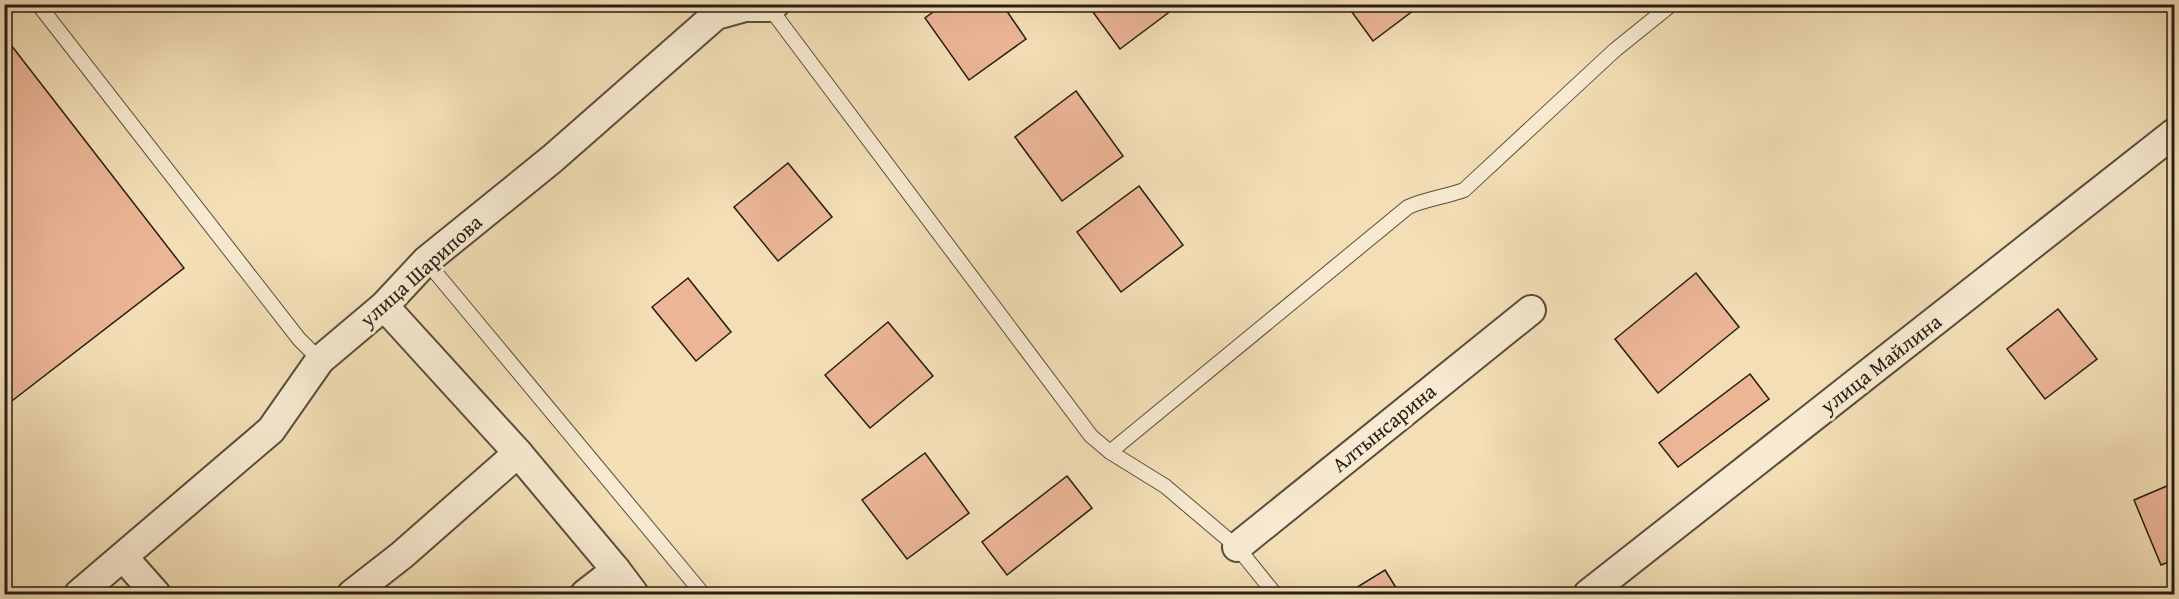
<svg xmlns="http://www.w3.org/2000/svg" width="2179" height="599" viewBox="0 0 2179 599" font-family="'Gentium Book Plus',serif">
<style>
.building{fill:#ebb596;stroke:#261e15;stroke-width:1.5}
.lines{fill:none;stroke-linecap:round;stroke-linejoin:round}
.lane-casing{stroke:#594e3d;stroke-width:16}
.street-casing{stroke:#594e3d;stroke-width:32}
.lane{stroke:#f7ead0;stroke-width:14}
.street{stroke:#f7ead0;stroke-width:28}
.labels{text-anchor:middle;stroke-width:6;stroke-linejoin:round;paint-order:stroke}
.street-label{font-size:21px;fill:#261e15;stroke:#f7ead0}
</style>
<rect width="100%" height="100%" fill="#f3deb6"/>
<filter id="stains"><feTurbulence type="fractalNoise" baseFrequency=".00333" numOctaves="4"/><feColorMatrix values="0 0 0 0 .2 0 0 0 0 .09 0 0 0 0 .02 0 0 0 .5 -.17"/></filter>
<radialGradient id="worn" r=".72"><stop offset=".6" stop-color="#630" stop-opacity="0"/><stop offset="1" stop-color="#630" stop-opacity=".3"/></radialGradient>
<!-- building -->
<g class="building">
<path d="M944 4H1002L1026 39 969 80 925 18Z"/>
<path d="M1087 4H1175L1176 7 1120 49Z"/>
<path d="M1346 4H1422L1373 41Z"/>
<path d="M4 36 184 268 4 407Z"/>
<path d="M1076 91 1123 156 1062 201 1015 137Z"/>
<path d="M788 163 832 217 778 261 734 207Z"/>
<path d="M1139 186 1183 245 1121 292 1077 232Z"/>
<path d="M1696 273 1739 327 1658 393 1615 339Z"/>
<path d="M688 278 731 332 696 361 652 307Z"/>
<path d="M2058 309 2097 359 2045 399 2007 349Z"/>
<path d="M888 322 933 376 870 428 825 375Z"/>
<path d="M1750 374 1769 399 1678 467 1659 443Z"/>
<path d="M925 453 969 513 907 559 862 500Z"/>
<path d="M1067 476 1092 508 1007 575 982 542Z"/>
<path d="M2174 483V560L2161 565 2134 500Z"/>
<path d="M1385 570 1400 594H1346Z"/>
</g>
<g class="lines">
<!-- lane casing -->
<g class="lane-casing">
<g id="lane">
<path d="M38 4 299 339 320 360"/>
<path d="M769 7 1091 436 1110 452 1165 486 1237 547 1275 594"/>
<path d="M426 261 703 594"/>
<path d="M1110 452 1408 207C1425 199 1445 197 1464 190L1615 50 1672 4"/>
</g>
</g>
<!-- street casing -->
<g class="street-casing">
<g id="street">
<path d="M384 306 518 453"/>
<path d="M1237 547 1531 310"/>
<path d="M124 558 156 594"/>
<path d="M79 594 271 430 320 360 384 306 426 261 552 159 716 15 745 7H769L775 4"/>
<path d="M352 594 402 555 518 453 616 570"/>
<path d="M585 594 616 570 634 594"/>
<path d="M1588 594 2174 133"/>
</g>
</g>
<!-- lane -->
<use href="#lane" class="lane"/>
<!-- street -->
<use href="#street" class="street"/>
</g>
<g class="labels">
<!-- street labels -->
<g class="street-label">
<text transform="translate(421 271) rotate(-42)" y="7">улица Шарипова</text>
<text transform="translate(1881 364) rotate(-38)" y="7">улица Майлина</text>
<text transform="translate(1384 428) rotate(-39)" y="7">Алтынсарина</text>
</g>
</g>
<!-- margin -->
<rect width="2179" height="599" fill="none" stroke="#f3deb6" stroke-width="24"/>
<rect x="6" y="6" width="2167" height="587" fill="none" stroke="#261e15" stroke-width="3"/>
<rect x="12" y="12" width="2155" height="575" fill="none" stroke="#261e15" stroke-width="1.5"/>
<rect width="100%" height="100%" filter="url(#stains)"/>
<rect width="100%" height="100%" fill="url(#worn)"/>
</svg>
